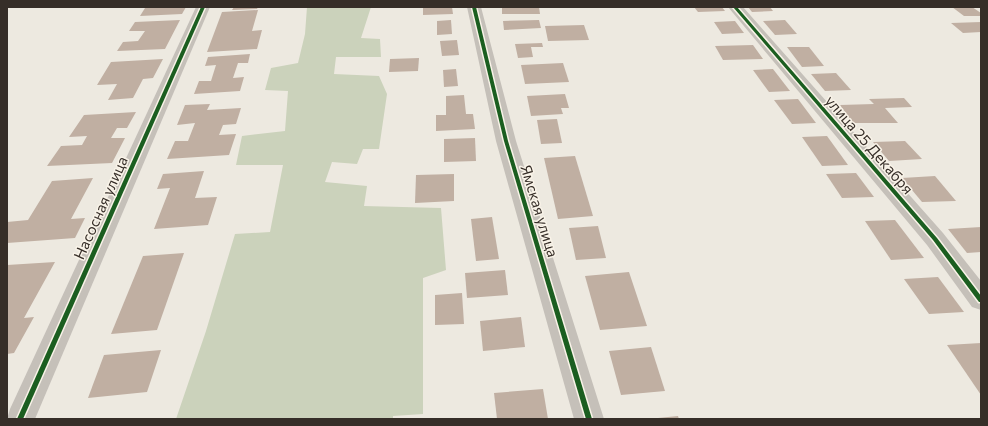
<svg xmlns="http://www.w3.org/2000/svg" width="988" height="426" viewBox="0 0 988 426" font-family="Commissioner,sans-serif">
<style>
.green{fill:#cbd2bb}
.building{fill:#c0afa2}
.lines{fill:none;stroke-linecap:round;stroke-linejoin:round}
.minor{fill:#c5c0b9;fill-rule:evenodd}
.cycleway-casing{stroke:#f9f3e8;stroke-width:3}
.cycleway{fill:#1b5e20;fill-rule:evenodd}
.labels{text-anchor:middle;stroke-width:3;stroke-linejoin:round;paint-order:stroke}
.street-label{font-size:15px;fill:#362e28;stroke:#f9f3e8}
</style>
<rect width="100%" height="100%" fill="#ede9e0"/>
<!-- green -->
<path class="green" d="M307 7H371L361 38 380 39 381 57H336L334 74 379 76 387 94 379 149H363L357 164 332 162 325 182 367 186 364 206 441 208 446 270 423 278V414L393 416V419H239V418L176 419 206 331 235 234 270 232 283 165H236L242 136 285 131 288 91 265 90 271 68 298 63 305 34Z"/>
<!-- building -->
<g class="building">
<path d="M158 7H186L182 14 140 16 145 8Z"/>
<path d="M234 7H258L257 9 232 10Z"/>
<path d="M423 7H452L453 14 423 15Z"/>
<path d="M502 7H539L540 14H502Z"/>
<path d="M694 7H722L725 11 698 12Z"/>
<path d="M748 7H770L773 11 752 12Z"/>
<path d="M952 7H972L981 13V16H964Z"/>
<path d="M258 10 252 31 262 30 257 49 207 52 222 12Z"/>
<path d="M180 20 165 49 117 51 123 42 138 41 145 31H129L135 22Z"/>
<path d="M451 20 452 34 437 35V21Z"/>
<path d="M539 20 541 28 504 30 503 21Z"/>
<path d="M785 20 797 34 775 35 763 21Z"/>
<path d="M735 21 744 33 722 34 714 22Z"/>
<path d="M981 22V32L963 33 951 23Z"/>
<path d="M584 25 589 40 548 41 545 26Z"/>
<path d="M457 40 459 55 442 56 440 41Z"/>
<path d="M542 43 543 47H531L533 57 518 58 515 44Z"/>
<path d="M753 45 763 59 723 60 715 46Z"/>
<path d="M787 47H809L824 66 802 67Z"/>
<path d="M250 54 248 63H238L233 78 244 77 240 91 194 94 199 81H211L216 65 205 66 208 57Z"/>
<path d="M419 58 418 71 389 72 390 59Z"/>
<path d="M163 59 153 78 143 79 133 98 108 100 117 84 97 85 111 62Z"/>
<path d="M563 63 569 82 525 84 521 65Z"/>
<path d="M456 69 458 86 444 87 443 70Z"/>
<path d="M773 69 790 91 769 92 753 70Z"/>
<path d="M836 73 851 90 825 91 811 74Z"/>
<path d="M565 94 569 108H561L563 114 531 116 527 96Z"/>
<path d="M464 95 466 114H473L475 129 436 131V115H446V96Z"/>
<path d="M904 98 912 107 885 108 898 123H853L840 105 874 104 869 99Z"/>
<path d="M798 99 816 123 792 124 774 100Z"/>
<path d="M210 104 207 110 241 108 236 124 223 125 219 135 236 134 229 155 167 159 175 141H188L195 123 177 125 185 105Z"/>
<path d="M136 112 127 128H117L111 138H125L112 163 47 166 61 146 82 145 87 136 69 137 84 115Z"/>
<path d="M557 119 562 143 541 144 537 120Z"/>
<path d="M827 136 848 165 822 166 802 137Z"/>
<path d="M475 138 476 161 444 162V139Z"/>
<path d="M905 141 922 159 889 161 873 142Z"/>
<path d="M575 156 593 216 558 219 544 158Z"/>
<path d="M204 171 195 198 217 197 208 225 154 229 170 188 157 189 163 174Z"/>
<path d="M856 173 874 197 842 198 826 174Z"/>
<path d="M454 174V201L415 203 416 175Z"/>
<path d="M935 176 956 201 922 202 902 178Z"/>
<path d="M93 178 71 219 85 218 75 238 7 243V222L28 220 52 181Z"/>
<path d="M492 217 499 259 476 261 471 219Z"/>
<path d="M895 220 924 258 891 260 865 221Z"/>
<path d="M598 226 606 258 576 260 569 228Z"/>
<path d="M981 227V252L967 253 948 229Z"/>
<path d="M184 253 157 330 111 334 143 256Z"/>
<path d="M55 262 24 318 34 317 14 353 7 354V265Z"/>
<path d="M505 270 508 295 467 298 465 273Z"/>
<path d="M629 272 647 326 600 330 585 276Z"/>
<path d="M938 277 964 312 929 314 904 279Z"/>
<path d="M462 293 464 324 435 325V295Z"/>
<path d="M521 317 525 347 483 351 480 321Z"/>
<path d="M981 343V395L947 345Z"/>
<path d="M651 347 665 391 621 395 609 351Z"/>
<path d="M161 350 147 392 88 398 104 355Z"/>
<path d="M543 389 548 419H497L494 393Z"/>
<path d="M678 416 679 419H658V418Z"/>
</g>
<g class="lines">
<!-- minor -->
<g class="minor">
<path d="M196 7H210L35 419H7L10 409Z"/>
<path d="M467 7H481L516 141 604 419H574L496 141Z"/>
<path d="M728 7H743L943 233 981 281V310L972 307 927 245Z"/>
</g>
<!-- cycleway casing -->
<g class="cycleway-casing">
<g id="cycleway">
<path d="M201 7H205L23 419H17Z"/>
<path d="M472 7H476L508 141 592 419H586L504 141Z"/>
<path d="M733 7H737L937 238 981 296V302H979L933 240Z"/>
</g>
</g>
<!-- cycleway -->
<use href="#cycleway" class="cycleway"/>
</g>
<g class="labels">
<!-- street labels -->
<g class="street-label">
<text transform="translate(869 145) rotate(49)" y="5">улица 25 Декабря</text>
<text transform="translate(101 208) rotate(-66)" y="5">Насосная улица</text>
<text transform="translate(539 211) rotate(73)" y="5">Ямская улица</text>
</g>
</g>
<!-- border -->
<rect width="988" height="426" fill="none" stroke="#362e28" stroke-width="16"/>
</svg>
